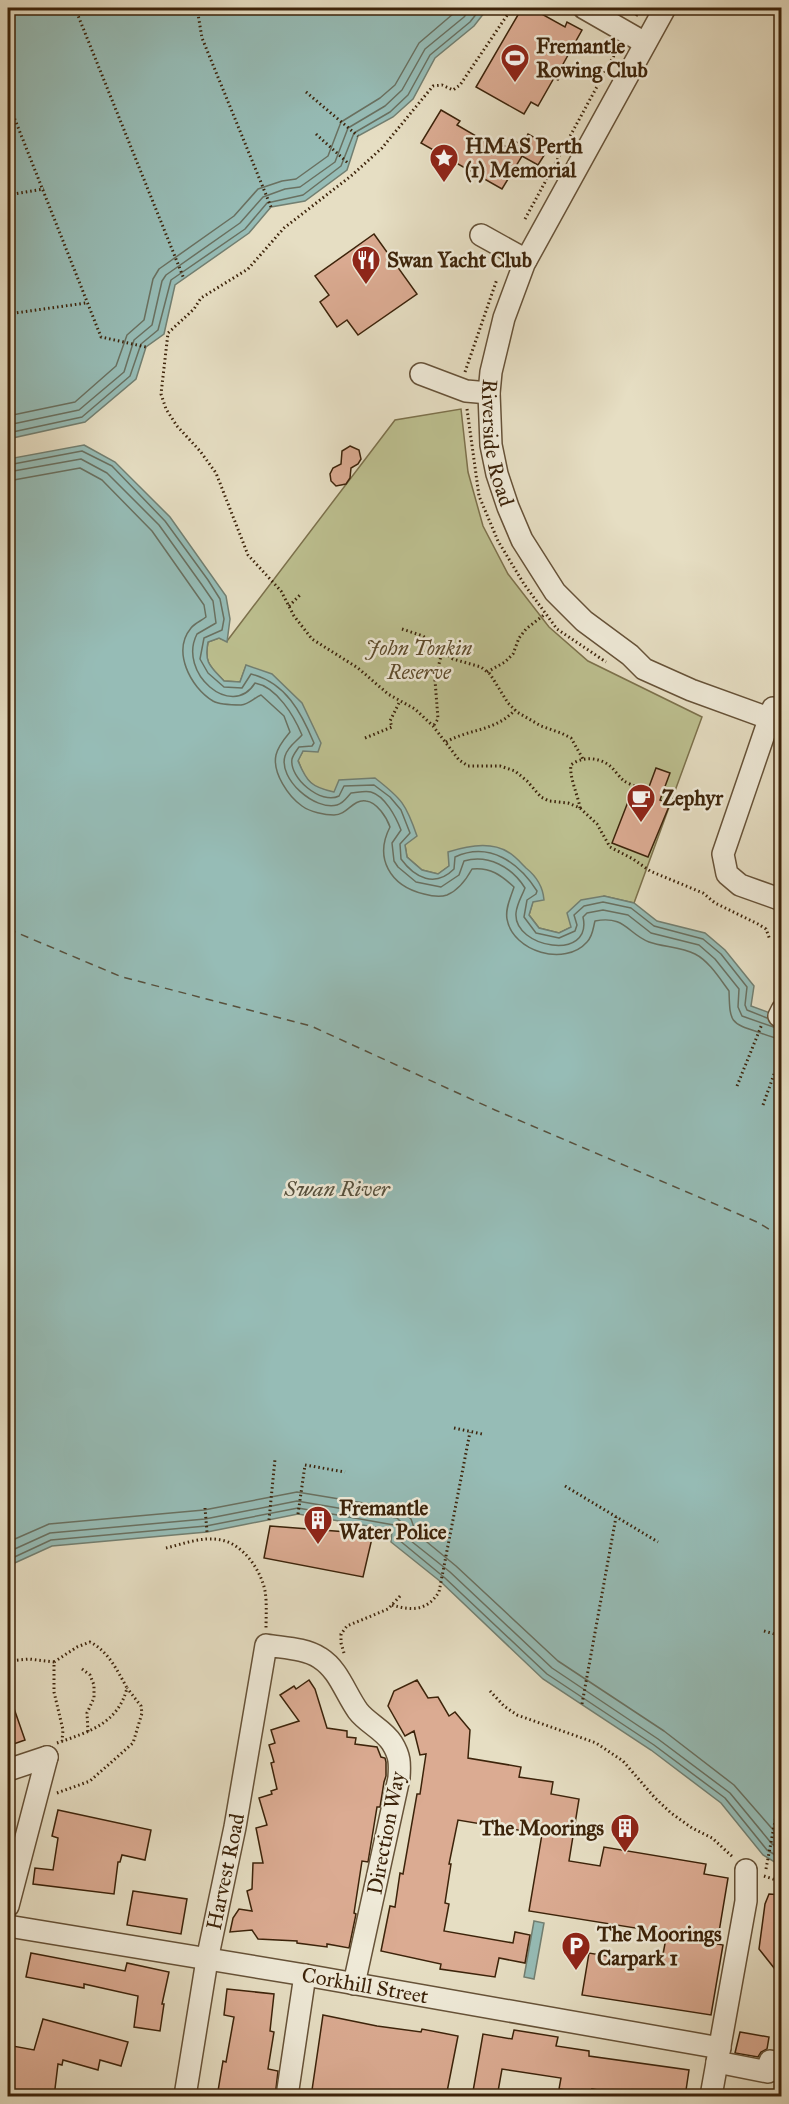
<svg xmlns="http://www.w3.org/2000/svg" width="789" height="2104" viewBox="0 0 789 2104" font-family="'IM FELL Great Primer',serif">
<style>
.green{fill:#bcbf8f;stroke:#7c714c;stroke-width:1.5}
.water{fill:#96bcb6;stroke:#727f71;stroke-width:1.5}
.lines{fill:none;stroke-linecap:round;stroke-linejoin:round}
.shore{stroke:#697060;stroke-width:1.5}
.ferry{stroke:#57513e;stroke-width:1.5;stroke-dasharray:8 6;stroke-linecap:butt}
.building{fill:#dbab92;stroke:#3c230a;stroke-width:1.5}
.minor-casing{stroke:#665238;stroke-width:24}
.path{stroke:#3c230a;stroke-width:3;stroke-dasharray:1.5 3;stroke-linecap:butt}
.minor{stroke:#efead8;stroke-width:21}
.labels{text-anchor:middle;stroke-width:5;stroke-linejoin:round;paint-order:stroke}
.poi-label{font-size:21px;font-weight:bold;fill:#3c230a;stroke:#efead8;text-anchor:start}
.street-label{font-size:21px;fill:#3c230a;stroke:#efead8}
.park-label{font-size:21px;font-style:italic;fill:#5c4a2b;stroke:#efead8}
.water-label{font-size:22px;font-style:italic;fill:#57513e;stroke:#efead8}
</style>
<rect width="100%" height="100%" fill="#e6dec3"/>
<filter id="stains"><feTurbulence type="fractalNoise" baseFrequency=".00333" numOctaves="4"/><feColorMatrix values="0 0 0 0 .2 0 0 0 0 .09 0 0 0 0 .02 0 0 0 .5 -.17"/></filter>
<radialGradient id="worn" r=".72"><stop offset=".6" stop-color="#630" stop-opacity="0"/><stop offset="1" stop-color="#630" stop-opacity=".3"/></radialGradient>
<!-- green -->
<path class="green" d="M461 409 468 472 483 526 508 574 549 627 588 661 702 717 634 903 604 896 572 927 559 933 539 928 529 915 533 901 449 866 438 874 422 870 407 857 405 845 335 793 316 788 304 776 298 760 303 751 246 666 240 682 224 681C210 666 204 663 208 642L219 638 227 641 395 420Z"/>
<!-- water -->
<g class="water">
<path d="M8 8H488L474 26 435 58 413 99 393 117 358 136 347 170 305 201 271 207 249 233 175 285 164 334 146 347 136 379 85 422 8 439Z"/>
<path d="M84 445 115 462 170 517 226 596 230 619 227 642 219 638 208 642C204 663 210 666 224 681L240 682 246 665 272 674 302 703 321 743 318 752 303 751 298 761C307 782 311 787 334 792L339 780 375 778C402 799 406 804 417 836L405 845 407 857 422 870 438 874 449 866 448 852C466 846 491 841 508 852 515 856 521 863 526 868 536 876 543 887 544 900L533 902 529 915 539 928 559 933 571 927 567 913 581 900 604 896 634 903 657 921 705 933 725 950 754 986 751 1006 781 1017V1866L763 1855 721 1803 651 1750 543 1679 441 1582 391 1542 392 1530 298 1514 207 1532 52 1546 8 1566V459Z"/>
<path d="M534 1921 544 1923 534 1979 524 1977Z"/>
</g>
<g class="lines">
<!-- shore -->
<g class="shore">
<path d="M8 416 75 402 116 366 127 335 144 320 153 279 159 269 234 216 258 189 282 181 296 179 328 156 341 122 380 98 395 85 419 43 460 8"/>
<path d="M8 425 79 410 124 372 134 340 152 325 162 281 166 275 240 223 263 197 285 189 300 187 335 162 348 128 385 106 402 90 425 49 464 17 471 8"/>
<path d="M8 433 82 417 130 376 141 344 158 330 171 280 245 229 267 203 303 195 341 166 354 133 390 112 408 95 430 55 470 22 481 8"/>
<path d="M8 465 82 451 112 466 165 521 208 580 220 599 224 619 222 630 204 638 200 659 208 673 224 687 242 688 251 674C286 683 301 712 314 743L312 746 299 747C297 750 293 755 292 759 289 778 321 805 339 796L344 786 374 785 390 797 401 810 410 833 400 844 401 859C415 878 435 888 454 869L455 857C490 841 519 863 537 891L536 894 527 900 524 917 536 933 559 938 575 931 577 925 574 915 584 906 603 902 631 908 654 926 703 939 721 954 747 987 745 1005 747 1010 767 1018"/>
<path d="M8 472 81 459 107 473 159 525 202 585 213 601 216 623 197 634C177 673 232 720 255 683 277 687 294 716 302 735 296 742 288 746 285 756 278 779 315 811 337 805 344 803 347 797 351 793 356 793 365 790 371 792 385 796 396 817 401 830L392 843 394 861 398 867 416 882 441 887 459 875 464 861C488 854 512 867 525 888 522 896 517 903 516 913 513 948 593 962 583 917L587 913 603 910 628 915 651 933 699 945 715 959 739 989 738 1007 742 1016 782 1030"/>
<path d="M8 481 80 468 102 480 152 531 204 605 206 617C201 621 195 623 191 628 172 651 190 687 213 701 220 705 232 705 241 705 249 704 254 698 261 695L284 716 290 732C285 738 278 746 276 755 272 773 289 797 302 806 310 812 325 815 334 815 348 815 352 799 366 801 377 802 387 818 390 827 374 858 390 886 424 894 431 896 439 898 447 895 459 890 466 880 472 869 490 867 501 875 514 887 511 897 505 908 507 919 513 952 565 967 587 942 593 936 593 928 595 921 625 915 628 934 649 942 663 947 681 947 695 954 709 961 720 979 729 991 730 1021 729 1023 758 1032 766 1035 773 1038 782 1039"/>
<path d="M8 1542 49 1524 204 1510 297 1492 400 1509 411 1519 416 1533 456 1566 558 1661 664 1731 734 1785 782 1840"/>
<path d="M8 1552 50 1533 205 1519 297 1501 397 1518 404 1525 406 1537 450 1572 552 1668 658 1739 730 1793 772 1844 782 1850"/>
<path d="M8 1560 51 1540 206 1526 298 1508 394 1525 398 1529 399 1540 445 1578 547 1674 654 1745 725 1798 767 1850 782 1859"/>
</g>
<!-- ferry -->
<path class="ferry" d="M8 929 122 977 311 1026 495 1110 757 1222 782 1237"/>
</g>
<!-- building -->
<g class="building">
<path d="M522 8H531L565 27 567 22 582 30 562 66 565 68 558 80 554 78 538 106 531 102 524 114 476 87Z"/>
<path d="M441 110 460 121 457 125 493 146 496 141 508 148 513 140 522 145 528 134 550 146 538 165 522 156 502 189 421 143Z"/>
<path d="M374 234 417 294 358 335 347 320 337 327 320 302 329 295 315 276Z"/>
<path d="M350 446 359 450 361 459 358 464 351 468 350 478 346 484 336 486 331 481 330 474 333 468 341 464 342 451Z"/>
<path d="M656 768 670 773 660 800 670 804 648 857 612 843 633 789 646 795Z"/>
<path d="M270 1526 373 1534 363 1577 264 1558Z"/>
<path d="M309 1680 315 1689 327 1728 347 1731V1737L356 1738 355 1744 377 1747 381 1757 385 1758 386 1762V1776L384 1782 380 1807H377L368 1862 362 1861 354 1913 356 1914 349 1948 327 1944V1947L297 1943V1941L258 1939 252 1930 230 1932 233 1918 239 1909 252 1911 247 1891 252 1889 253 1863H263L256 1828 267 1825 259 1798 272 1794 271 1791 277 1789 271 1763 274 1762 269 1745 275 1743 271 1730 299 1721 280 1695 294 1686 296 1689Z"/>
<path d="M417 1680 428 1698 438 1697 449 1716 455 1712 470 1730 468 1758 521 1767 519 1777 553 1782 551 1794 579 1799 569 1861 600 1866 604 1847 706 1864 704 1874 728 1878 717 1944 723 1945 711 2015 582 1995 589 1953 661 1965 667 1933 529 1911 542 1834 458 1820 449 1864H451L445 1903 449 1904 444 1931 513 1943 515 1932 530 1935 525 1963 499 1958 495 1977 440 1969 441 1964 381 1951 390 1906 395 1907 400 1873 403 1874 417 1794H420L426 1754 420 1755 414 1731 405 1736 388 1706 394 1691Z"/>
<path d="M8 1697H10L25 1740 8 1746Z"/>
<path d="M58 1810 151 1830 145 1860 122 1855 120 1862H118L114 1894 33 1884 35 1868 53 1870 58 1838 52 1836Z"/>
<path d="M133 1891 187 1899 181 1934 127 1925Z"/>
<path d="M769 1894 782 1895V1978L759 1949 765 1904Z"/>
<path d="M31 1953 125 1971 127 1963 169 1972 162 2004H164L160 2031 134 2027 138 1996 84 1984V1988L26 1977Z"/>
<path d="M227 1989 274 1994 270 2031 274 2032 268 2069 278 2071 275 2097H217L223 2061 226 2062 234 2017 224 2015Z"/>
<path d="M323 2015 377 2026 421 2032 422 2029 458 2036 446 2097H311Z"/>
<path d="M43 2019 128 2042 121 2066 100 2060 98 2070 63 2060 62 2065 58 2064 54 2097H8V2070L13 2046 34 2050Z"/>
<path d="M514 2030 558 2037 556 2046 589 2051V2056L689 2070 685 2097H638L592 2089V2094L559 2089 561 2078 502 2069 497 2097H472L483 2034 512 2039Z"/>
<path d="M740 2032 769 2037 767 2049 761 2052 758 2057 735 2053Z"/>
</g>
<g class="lines">
<!-- minor casing -->
<g class="minor-casing">
<g id="minor">
<path d="M584 8 645 43"/>
<path id="s1" d="M665 8 524 264 504 318 491 372 489 393 491 445 497 474 508 507 522 540 555 592 584 621 630 655 644 669 691 690 782 723"/>
<path d="M481 235 526 260"/>
<path d="M421 374 466 391 489 393"/>
<path d="M773 708 723 854 727 874 740 885 782 900"/>
<path d="M779 1016 782 1010"/>
<path d="M8 1770 47 1757"/>
<path d="M8 1906 47 1757"/>
<path id="s2" d="M8 1926 305 1975 720 2048"/>
<path d="M717 2062 768 2072 770 2061 782 2063"/>
<path id="s3" d="M185 2096 207 1960 235 1827 266 1645C283 1648 305 1648 320 1658 339 1670 345 1693 358 1711 367 1723 384 1730 392 1743 400 1756 400 1763 399 1778L354 1984"/>
<path d="M287 2096 305 1975"/>
<path d="M711 2096 746 1901V1870"/>
</g>
</g>
<!-- path -->
<g class="path">
<path d="M75 8 184 279"/>
<path d="M197 8 202 38 271 207"/>
<path d="M512 8 460 85 453 90 442 85 433 86 382 148 351 176 284 228 248 269 201 298 194 309 168 333 161 394 166 409 177 426 200 451 216 473 248 555 281 591 294 616 312 639 358 668 388 694 415 709 433 726 459 760 468 766H500L515 771 527 781 541 797 549 801 568 803 580 808 597 824 610 847 633 859 650 871 703 893 715 903 758 924 766 929 770 940"/>
<path d="M636 16 641 8"/>
<path d="M306 92 358 136"/>
<path d="M8 102 101 337 146 347"/>
<path d="M316 134 349 164"/>
<path d="M8 195 44 189"/>
<path d="M525 219 618 48"/>
<path d="M8 314 86 303"/>
<path d="M465 372 497 279"/>
<path d="M467 409 479 496 498 541 524 584 557 629 606 662"/>
<path d="M289 606 300 595"/>
<path d="M402 629 423 636 453 659 481 667 490 674 508 703 517 712 541 726 561 733 571 738 583 759"/>
<path d="M487 672 505 662 513 654 519 638 526 629 545 614"/>
<path d="M434 725 438 719 435 680 442 652"/>
<path d="M365 738 392 727 390 721 400 701"/>
<path d="M446 742C471 728 494 732 515 710"/>
<path d="M580 808C578 795 569 777 571 765 582 756 599 757 610 766 615 770 619 777 624 781 627 783 632 785 637 787"/>
<path d="M737 1086 762 1024"/>
<path d="M763 1105 782 1052"/>
<path d="M454 1428 482 1434"/>
<path d="M565 1486 658 1542"/>
<path d="M205 1508 207 1532"/>
<path d="M298 1514 305 1465 345 1472"/>
<path d="M269 1520 275 1459"/>
<path d="M166 1548C183 1544 203 1536 221 1540 243 1544 261 1570 265 1591 267 1602 266 1617 266 1628"/>
<path d="M392 1605C412 1611 427 1611 439 1592L470 1432"/>
<path d="M764 1631 782 1636"/>
<path d="M344 1653 341 1643V1634L347 1626 388 1609 402 1594"/>
<path d="M8 1661 29 1659 54 1662"/>
<path d="M82 1669 90 1675 94 1685V1698L87 1713 88 1732"/>
<path d="M490 1691 504 1706 517 1715 596 1743 623 1761 655 1798 671 1813 692 1828 712 1838 734 1858"/>
<path d="M582 1704 616 1517"/>
<path d="M57 1743C88 1732 118 1724 127 1688 117 1670 108 1651 90 1642L77 1647 54 1662V1692L63 1730 62 1741"/>
<path d="M57 1793 90 1781 133 1743 142 1713 141 1706 127 1688"/>
<path d="M766 1869 782 1784"/>
<path d="M764 1876 782 1882"/>
</g>
<!-- minor -->
<use href="#minor" class="minor"/>
</g>
<!-- icons -->
<defs>
<g id="stadium-pin" transform="scale(1.5)"><path d="M0 17L-7.5 6A9.5 9.5 0 1 1 7.5 6Z" fill="#8f2418" stroke="#efead8"/><path d="M0-5a6.5 5 0 1 0 0 10a6.5 5 0 1 0 0-10ZM-3.5-1.8h7v3.6h-7Z" fill="#fff"/></g>
<g id="sight-pin" transform="scale(1.5)"><path d="M0 17L-7.5 6A9.5 9.5 0 1 1 7.5 6Z" fill="#8f2418" stroke="#efead8"/><path d="M0-6L1.8-2.2L6-1.7L2.9 1.2L3.7 5.4L0 3.3L-3.7 5.4L-2.9 1.2L-6-1.7L-1.8-2.2Z" fill="#fff"/></g>
<g id="restaurant-pin" transform="scale(1.5)"><path d="M0 17L-7.5 6A9.5 9.5 0 1 1 7.5 6Z" fill="#8f2418" stroke="#efead8"/><path d="M-5-6h1v4h1v-4h1v4h1v-4h1v5L-1.5 .5V6h-2V.5L-5-1ZM5-6V6H3V1.5H1.5Q1.5-4 5-6Z" fill="#fff"/></g>
<g id="cafe-pin" transform="scale(1.5)"><path d="M0 17L-7.5 6A9.5 9.5 0 1 1 7.5 6Z" fill="#8f2418" stroke="#efead8"/><path d="M-5.5-4.5H6V0H3Q3 3.5 0 3.5H-2.5Q-5.5 3.5-5.5 0ZM3-3.2v2h1.7v-2ZM-6 4.5H4V6H-6Z" fill="#fff"/></g>
<g id="building-pin" transform="scale(1.5)"><path d="M0 17L-7.5 6A9.5 9.5 0 1 1 7.5 6Z" fill="#8f2418" stroke="#efead8"/><path d="M-4-6H4V6H1V3H-1V6H-4ZM-2.5-4.3h1.7v1.8h-1.7ZM.8-4.3h1.7v1.8H.8ZM-2.5-1h1.7V.8h-1.7ZM.8-1h1.7V.8H.8Z" fill="#fff"/></g>
<g id="parking-pin" transform="scale(1.5)"><path d="M0 17L-7.5 6A9.5 9.5 0 1 1 7.5 6Z" fill="#8f2418" stroke="#efead8"/><path d="M-3.5-5.5H1a3.5 3.5 0 0 1 0 7H-1V5.5H-3.5ZM-1-3.4V-.6H.8a1.4 1.4 0 0 0 0-2.8Z" fill="#fff"/></g>
</defs>
<g fill-rule="evenodd">
<use href="#stadium-pin" x="515" y="58"/>
<use href="#sight-pin" x="444" y="158"/>
<use href="#restaurant-pin" x="366" y="260"/>
<use href="#cafe-pin" x="641" y="798"/>
<use href="#building-pin" x="318" y="1520"/>
<use href="#building-pin" x="625" y="1828"/>
<use href="#parking-pin" x="576" y="1946"/>
</g>
<g class="labels">
<!-- poi labels -->
<g class="poi-label">
<text x="536" y="53">Fremantle<tspan x="536" dy="24">Rowing Club</tspan></text>
<text x="465" y="153">HMAS Perth<tspan x="465" dy="24">(1) Memorial</tspan></text>
<text x="387" y="267">Swan Yacht Club</text>
<text x="662" y="805">Zephyr</text>
<text x="339" y="1515">Fremantle<tspan x="339" dy="24">Water Police</tspan></text>
<text x="604" y="1835" text-anchor="end">The Moorings</text>
<text x="597" y="1941">The Moorings<tspan x="597" dy="24">Carpark 1</tspan></text>
</g>
<!-- street labels -->
<g class="street-label">
<text dy="7" stroke="none"><textPath href="#s1" startOffset="477">Riverside Road</textPath></text>
<text transform="translate(386 1833) rotate(-79)" y="7">Direction Way</text>
<text dy="7" stroke="none"><textPath href="#s3" startOffset="228">Harvest Road</textPath></text>
<text dy="7" stroke="none"><textPath href="#s2" startOffset="362">Corkhill Street</textPath></text>
</g>
<!-- park labels -->
<g class="park-label">
<text x="419" y="655">John Tonkin<tspan x="419" dy="24">Reserve</tspan></text>
</g>
<!-- water labels -->
<g class="water-label">
<text x="337" y="1196">Swan River</text>
</g>
</g>
<!-- margin -->
<rect width="789" height="2104" fill="none" stroke="#e6dec3" stroke-width="30"/>
<rect x="9" y="9" width="771" height="2086" fill="none" stroke="#3c230a" stroke-width="3"/>
<rect x="15" y="15" width="759" height="2074" fill="none" stroke="#3c230a" stroke-width="1.5"/>
<rect width="100%" height="100%" filter="url(#stains)"/>
<rect width="100%" height="100%" fill="url(#worn)"/>
</svg>
